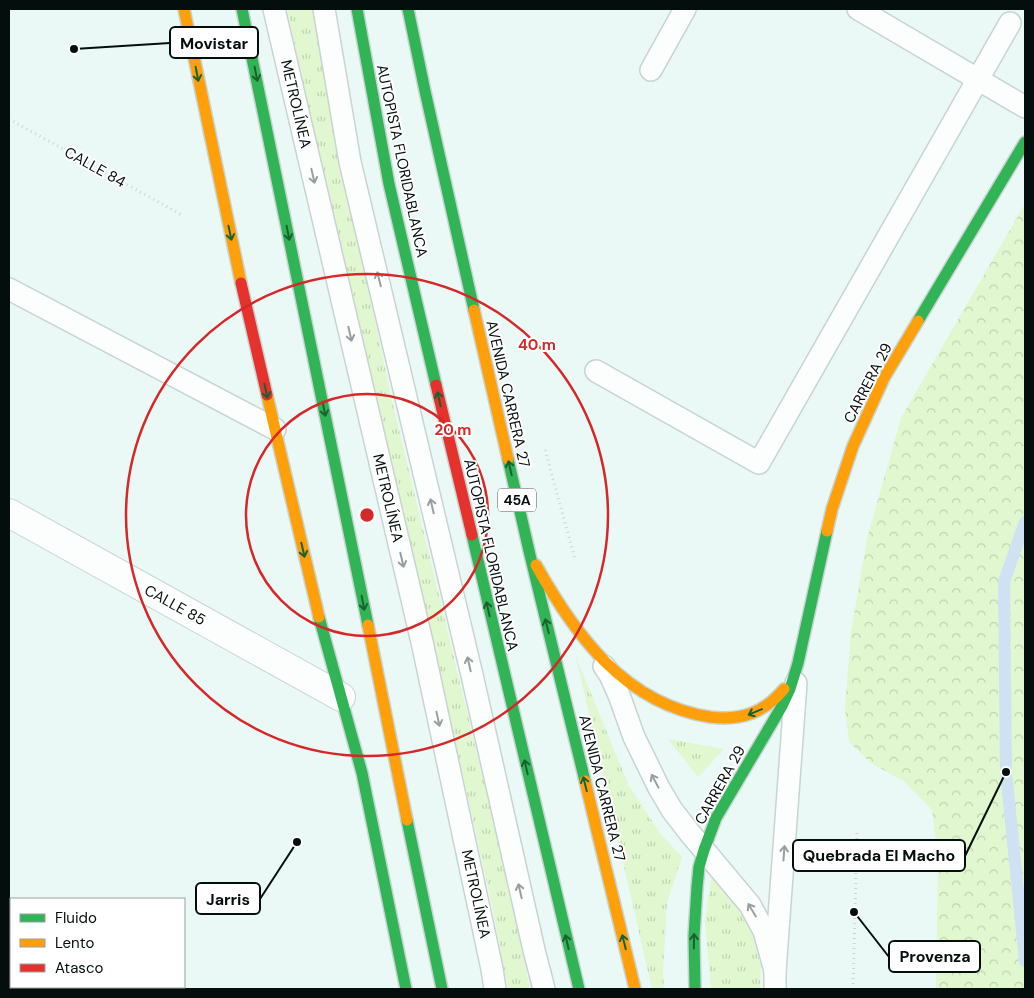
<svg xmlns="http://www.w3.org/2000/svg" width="1034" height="998" viewBox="0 0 1034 998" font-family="'DM Sans',sans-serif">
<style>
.grass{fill:url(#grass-tufts)}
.forest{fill:url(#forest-crowns)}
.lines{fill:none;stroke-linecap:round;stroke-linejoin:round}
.stream{stroke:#cee2f3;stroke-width:12}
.lane-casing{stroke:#c7d4d2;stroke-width:24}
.street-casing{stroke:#c7d4d2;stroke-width:30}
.fast-casing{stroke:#c7d4d2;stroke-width:14}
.slow-casing{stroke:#c7d4d2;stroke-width:14}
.jam-casing{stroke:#c7d4d2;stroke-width:14}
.path{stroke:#cfd3d2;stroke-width:3;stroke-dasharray:1 4;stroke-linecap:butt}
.lane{stroke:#fcfefe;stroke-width:21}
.street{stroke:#fcfefe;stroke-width:28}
.fast{stroke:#30b455;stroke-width:11}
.slow{stroke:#ff9f0a;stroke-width:11}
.jam{stroke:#e5322d;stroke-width:11}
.oneway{stroke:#1a6131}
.oneway2{stroke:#999e9e}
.ring{fill:none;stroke:#d62828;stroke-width:2.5}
.labels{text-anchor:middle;stroke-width:4;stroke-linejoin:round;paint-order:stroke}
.shield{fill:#fff;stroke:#4f5656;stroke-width:1}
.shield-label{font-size:14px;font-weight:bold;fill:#040e0d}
.street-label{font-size:15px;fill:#040e0d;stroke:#fff}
.centre{fill:#d62828;stroke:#fff;stroke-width:2.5}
.ring-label{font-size:15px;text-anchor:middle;font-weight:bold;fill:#d62828;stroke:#fff;stroke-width:4;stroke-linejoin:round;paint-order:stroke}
.leader{fill:none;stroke:#040e0d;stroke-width:2}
.callout-dot{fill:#040e0d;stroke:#fff;stroke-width:2}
.callout{fill:#fff;stroke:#040e0d;stroke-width:2}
.callout-label{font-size:16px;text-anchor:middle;font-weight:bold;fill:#040e0d}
</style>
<defs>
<pattern id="grass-tufts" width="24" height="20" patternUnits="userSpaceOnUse" patternTransform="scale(1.25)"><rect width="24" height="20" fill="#e0f7cf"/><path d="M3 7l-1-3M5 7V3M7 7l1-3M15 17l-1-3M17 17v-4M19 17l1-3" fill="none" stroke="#bfd3b1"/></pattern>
<pattern id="forest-crowns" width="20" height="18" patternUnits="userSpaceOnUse" patternTransform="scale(1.25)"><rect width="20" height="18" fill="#e0f7cf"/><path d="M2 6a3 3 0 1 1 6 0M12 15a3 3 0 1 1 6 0" fill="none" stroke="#bfd3b1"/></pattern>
</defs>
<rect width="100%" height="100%" fill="#eaf8f6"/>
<!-- grass -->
<g class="grass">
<path d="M287 9H314L342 166 393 405 506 874 530 989H508L492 905 437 659 320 167Z"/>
<path d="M576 657 629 786 660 833 682 857 667 902 663 970 664 989H652Z"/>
<path d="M668 739 724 749 698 777Z"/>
<path d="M712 875 737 907 752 934 761 965 760 989H711L705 920Z"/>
</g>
<!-- forest -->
<path class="forest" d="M1025 204V989H936L938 856 932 810 905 782 871 763 849 742 845 708 851 632 867 539 901 418Z"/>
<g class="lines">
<!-- stream -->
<path class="stream" d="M1025 522 1004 582 1006 772 1025 961"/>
<!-- lane casing -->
<g class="lane-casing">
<g id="lane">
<path d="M274 9 422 642 492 969 495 989"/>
<path d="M324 9 350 162 472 675 534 950 544 989"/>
<path d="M858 9 1025 107"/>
<path d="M651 70 685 9"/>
<path d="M9 289 275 429"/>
<path d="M596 371 759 463 1010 23"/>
<path d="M604 666 610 675 619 695 634 737 659 788 672 810 689 832 750 905 764 931 775 971"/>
<path d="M775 989V971L796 683"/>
</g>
</g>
<!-- street casing -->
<g class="street-casing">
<g id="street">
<path d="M9 513 341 697"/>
<path d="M9 922 11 923"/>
<path d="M124 987 128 989"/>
</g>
</g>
<!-- fast casing -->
<g class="fast-casing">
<g id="fast">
<path d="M242 9 368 625"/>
<path d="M357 9 389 184 436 385"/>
<path d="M408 9 425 91 474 310"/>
<path d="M918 321 1025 142"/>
<path d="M508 459 530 555 585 781"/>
<path d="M472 535 579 989"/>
<path d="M319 617 362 773 406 989"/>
<path d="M407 820 442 989"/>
<path d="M695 989 694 936 697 887 699 867 704 850 716 818 782 706 790 689 798 663 827 531"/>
</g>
</g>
<!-- slow casing -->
<g class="slow-casing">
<g id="slow">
<path d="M184 9 241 283"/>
<path d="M474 310 508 459"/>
<path d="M267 395 319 617"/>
<path d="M827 531 832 509 853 446 884 378 918 321"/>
<path d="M536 565C575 635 625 704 710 717 741 721 764 713 784 689"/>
<path d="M368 625 407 820"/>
<path d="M585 781 635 989"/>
</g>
</g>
<!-- jam casing -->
<g class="jam-casing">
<g id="jam">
<path d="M241 283 267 395"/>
<path d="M436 385 472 535"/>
</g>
</g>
<!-- path -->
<g class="path">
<path d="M9 119 182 215"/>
<path d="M545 450 575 559"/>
<path d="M853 989 857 833"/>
</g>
<!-- lane -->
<use href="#lane" class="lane"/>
<!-- street -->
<use href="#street" class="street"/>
<!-- fast -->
<use href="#fast" class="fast"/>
<!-- slow -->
<use href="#slow" class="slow"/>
<!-- jam -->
<use href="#jam" class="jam"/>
</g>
<!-- one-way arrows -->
<defs><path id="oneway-shaft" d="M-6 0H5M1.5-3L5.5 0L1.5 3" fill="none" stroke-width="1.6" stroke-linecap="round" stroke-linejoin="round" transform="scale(1.25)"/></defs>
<g class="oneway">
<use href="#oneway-shaft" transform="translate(197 74) rotate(79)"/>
<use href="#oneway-shaft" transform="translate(256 74) rotate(79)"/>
<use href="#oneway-shaft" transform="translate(230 233) rotate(78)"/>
<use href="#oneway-shaft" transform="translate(288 233) rotate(79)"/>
<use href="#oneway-shaft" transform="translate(266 391) rotate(77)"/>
<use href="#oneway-shaft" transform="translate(439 399) rotate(-103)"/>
<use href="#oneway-shaft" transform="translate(324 409) rotate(79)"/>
<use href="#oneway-shaft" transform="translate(510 468) rotate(-103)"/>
<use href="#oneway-shaft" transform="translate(303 550) rotate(77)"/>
<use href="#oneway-shaft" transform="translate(363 603) rotate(79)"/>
<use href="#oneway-shaft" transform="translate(488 609) rotate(-103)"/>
<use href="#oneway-shaft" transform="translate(547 626) rotate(-104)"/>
<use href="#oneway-shaft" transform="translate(755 712) rotate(157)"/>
<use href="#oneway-shaft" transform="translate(526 767) rotate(-103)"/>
<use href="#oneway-shaft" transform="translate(585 784) rotate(-104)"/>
<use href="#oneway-shaft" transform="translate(694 941) rotate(-89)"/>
<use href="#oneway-shaft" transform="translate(567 942) rotate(-103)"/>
<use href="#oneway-shaft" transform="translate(624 942) rotate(-104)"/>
</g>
<g class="oneway2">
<use href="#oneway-shaft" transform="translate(313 176) rotate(77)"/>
<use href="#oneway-shaft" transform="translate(379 279) rotate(-104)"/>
<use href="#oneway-shaft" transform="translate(350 334) rotate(77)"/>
<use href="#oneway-shaft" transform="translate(432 506) rotate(-103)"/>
<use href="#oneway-shaft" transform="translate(402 560) rotate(77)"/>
<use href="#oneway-shaft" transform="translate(469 664) rotate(-103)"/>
<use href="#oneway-shaft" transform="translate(438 719) rotate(78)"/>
<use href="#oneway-shaft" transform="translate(655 781) rotate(-118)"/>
<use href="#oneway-shaft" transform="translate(784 853) rotate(-86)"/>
<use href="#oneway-shaft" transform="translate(520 891) rotate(-103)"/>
<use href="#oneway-shaft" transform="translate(752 910) rotate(-121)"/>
</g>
<!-- distance rings -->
<g class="ring">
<circle cx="367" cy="515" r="121"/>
<circle cx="367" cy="515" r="241"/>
</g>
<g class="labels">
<!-- shield labels -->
<rect class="shield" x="498" y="488.5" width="38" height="23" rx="4"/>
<g class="shield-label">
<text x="517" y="505">45A</text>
</g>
<!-- street labels -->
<g class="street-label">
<text transform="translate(296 104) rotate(77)" y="5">METROLÍNEA</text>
<text transform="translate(402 161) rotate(78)" y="5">AUTOPISTA FLORIDABLANCA</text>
<text transform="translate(95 167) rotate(29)" y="5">CALLE 84</text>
<text transform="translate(868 383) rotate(-63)" y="5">CARRERA 29</text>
<text transform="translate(508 394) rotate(77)" y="5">AVENIDA CARRERA 27</text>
<text transform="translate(388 498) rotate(77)" y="5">METROLÍNEA</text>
<text transform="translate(491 555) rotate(77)" y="5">AUTOPISTA FLORIDABLANCA</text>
<text transform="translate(175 605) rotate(29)" y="5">CALLE 85</text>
<text transform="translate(720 785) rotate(-61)" y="5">CARRERA 29</text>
<text transform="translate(602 788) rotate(76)" y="5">AVENIDA CARRERA 27</text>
<text transform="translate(476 894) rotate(78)" y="5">METROLÍNEA</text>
</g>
</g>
<circle cx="367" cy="515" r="8" class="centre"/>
<g class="ring-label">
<text x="537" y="350">40 m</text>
<text x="453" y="435">20 m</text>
</g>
<!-- callouts -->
<path class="leader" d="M74 49L170 43M1006 772L965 856M297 842L260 899M854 912L889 957"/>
<g class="callout-dot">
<circle cx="74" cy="49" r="5"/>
<circle cx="1006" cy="772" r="5"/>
<circle cx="297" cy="842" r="5"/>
<circle cx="854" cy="912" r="5"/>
</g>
<g class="callout">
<rect x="170" y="27" width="88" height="31" rx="5"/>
<rect x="793" y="840" width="172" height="31" rx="5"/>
<rect x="196" y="883" width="64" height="31" rx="5"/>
<rect x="889" y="941" width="91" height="31" rx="5"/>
</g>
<g class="callout-label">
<text x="214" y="49">Movistar</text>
<text x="879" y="861">Quebrada El Macho</text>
<text x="228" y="905">Jarris</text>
<text x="935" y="962">Provenza</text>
</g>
<!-- border -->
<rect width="1034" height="998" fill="none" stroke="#040e0d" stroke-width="20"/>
<!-- legend -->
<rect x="10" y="898" width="175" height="90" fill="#ffffff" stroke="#9b9f9e"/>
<rect x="20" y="914" width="25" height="8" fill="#30b455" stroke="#9b9f9e"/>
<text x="55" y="923" font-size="15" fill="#040e0d">Fluido</text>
<rect x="20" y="939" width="25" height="8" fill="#ff9f0a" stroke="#9b9f9e"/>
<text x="55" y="948" font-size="15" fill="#040e0d">Lento</text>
<rect x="20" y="964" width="25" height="8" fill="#e5322d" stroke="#9b9f9e"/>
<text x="55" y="973" font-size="15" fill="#040e0d">Atasco</text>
</svg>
